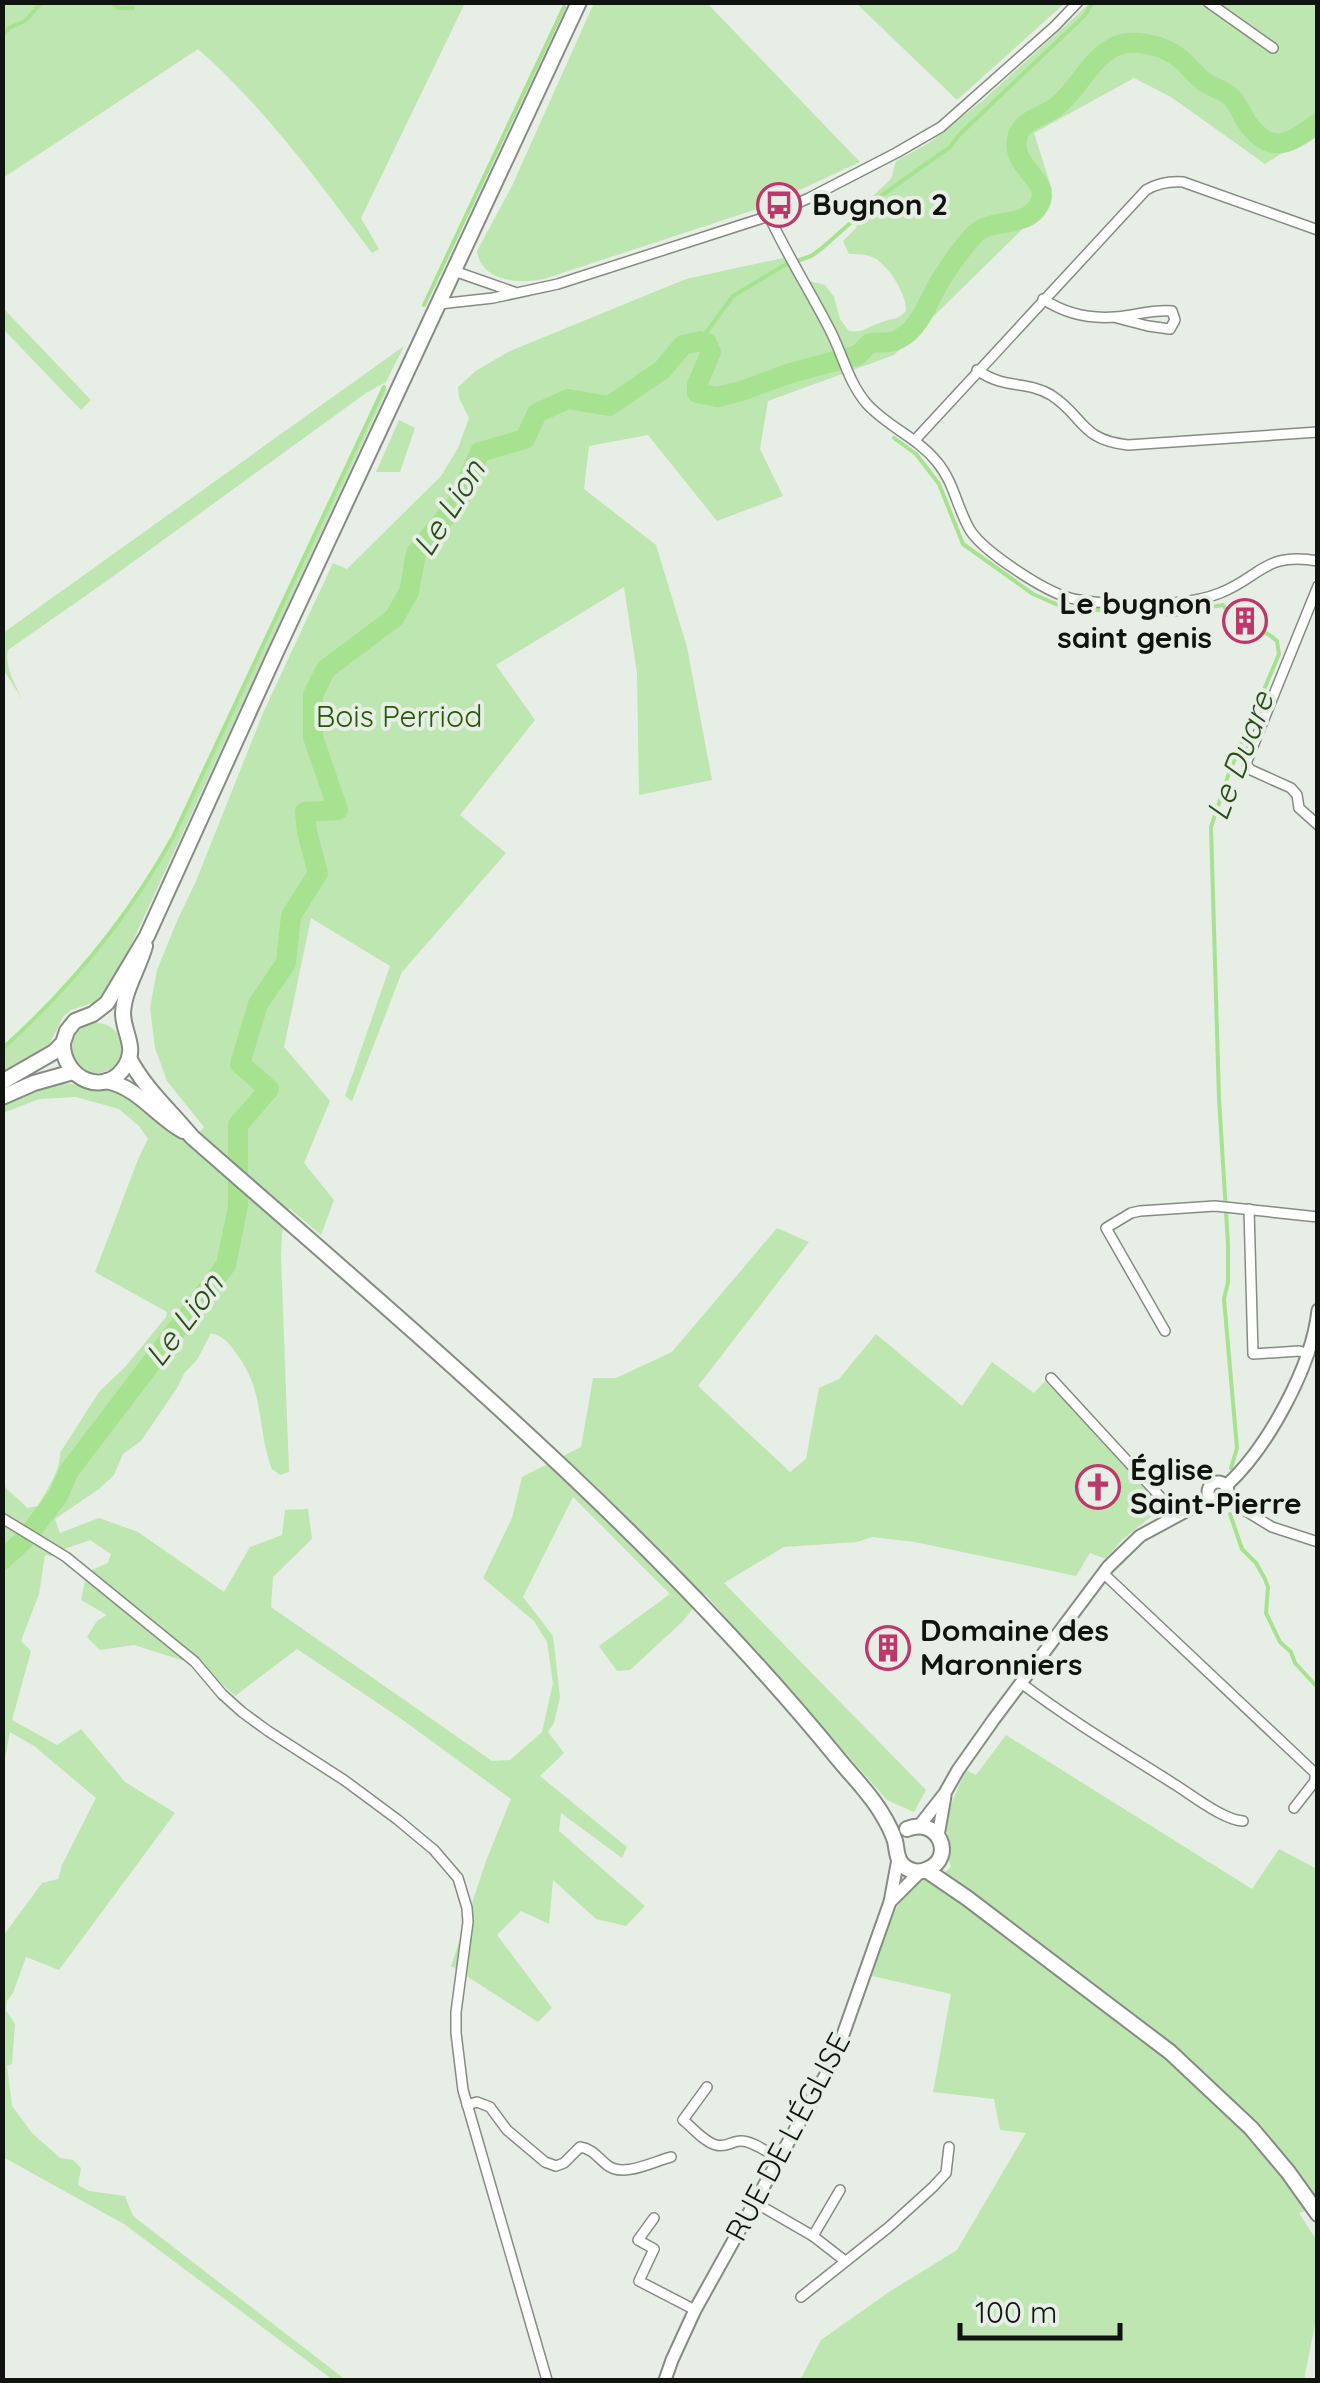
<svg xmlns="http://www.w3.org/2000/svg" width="1320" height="2383" viewBox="0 0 1320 2383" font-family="Quicksand,sans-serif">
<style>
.green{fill:#bee6b0}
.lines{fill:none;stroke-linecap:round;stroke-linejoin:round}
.stream{stroke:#a7e290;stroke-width:4}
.river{stroke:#a7e290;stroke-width:20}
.minor-casing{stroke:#868c84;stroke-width:12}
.tertiary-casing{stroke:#868c84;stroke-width:15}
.primary-casing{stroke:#868c84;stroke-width:18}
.minor{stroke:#fff;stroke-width:9}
.tertiary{stroke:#fff;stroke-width:11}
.primary{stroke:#fff;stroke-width:14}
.labels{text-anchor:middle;stroke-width:8;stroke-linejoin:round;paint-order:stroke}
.poi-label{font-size:30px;font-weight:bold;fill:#111310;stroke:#e7eee5;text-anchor:start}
.park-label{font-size:30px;fill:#245903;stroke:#e7eee5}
.street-label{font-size:30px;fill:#111310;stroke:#e7eee5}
.water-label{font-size:32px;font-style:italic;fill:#284d17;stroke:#e7eee5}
</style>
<rect width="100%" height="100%" fill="#e7eee5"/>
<!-- green -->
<g class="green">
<path d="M3 2H465V3L361 218 379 249 372 253C318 181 266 109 198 49L3 178Z"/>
<path d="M594 3H707L860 162 763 207 544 279C519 284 482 282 477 251L511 188Z"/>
<path d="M856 3H1065L957 100Z"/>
<path d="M1090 3H1317V131L1265 164 1171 97 1134 78 1034 133 1052 190 1046 205 1039 213 894 355 768 401 760 449 783 496 717 521 648 435 589 446 584 489 656 545 687 647 712 780 639 795 637 673 624 587 496 665 535 720 460 815 506 853 402 972 352 1101 345 1096 390 966 311 918 284 1047 330 1101 304 1163 334 1200 321 1235 289 1208 282 1234 281 1256 289 1472 280 1475 272 1469C256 1426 266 1393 236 1353 229 1343 223 1336 211 1333L197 1360 185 1372 177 1388 141 1441 123 1454 114 1475 99 1489 55 1519 60 1533 99 1518 138 1532 224 1592 250 1547 282 1535 285 1510 308 1509 312 1539 273 1577 271 1607 492 1761 510 1760 542 1732 553 1683 547 1642 534 1621 483 1578 512 1518 522 1477 581 1447 593 1378H616L672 1352 777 1228 809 1242 698 1386 790 1472 806 1459 819 1388 839 1379 876 1334 962 1406 992 1362 1034 1393 1045 1381 1143 1480 1164 1506 1122 1540 1106 1559 1090 1553 1076 1576 915 1542 872 1537 857 1542 784 1547 724 1583 926 1790 914 1812 887 1800 705 1594 682 1622 630 1670 617 1671 599 1646 670 1594 573 1497 523 1597 553 1636 560 1697 554 1723 548 1732 564 1753 540 1776 627 1847 622 1858 561 1813 559 1831 645 1906 626 1926 596 1919 553 1880 549 1924 521 1911 497 1935 552 2008 538 2022 451 1966 486 1861 511 1799 400 1718 297 1649 235 1696 203 1667 134 1645 100 1650 87 1637 97 1621 107 1615 81 1600 87 1572 108 1563 111 1554 90 1540 62 1550 59 1557 45 1555 39 1594 21 1641 31 1651 12 1720 57 1745 81 1729 125 1782 175 1813 59 1970 26 1957 13 1993 7 2001 6 2010 15 2024 12 2064 7 2066 12 2106 32 2133 60 2158 73 2160 81 2168 78 2185 89 2191 125 2196 133 2216 342 2377 339 2380H333L124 2224 3 2157V1942L6 1932 42 1883 58 1879 62 1865 96 1798 34 1746 10 1732 3 1769 2 1674 5 1668 2 1647 3 1484C9 1493 19 1498 27 1508L38 1506C47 1489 60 1472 60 1453L99 1392 126 1366 166 1317 167 1312 95 1272 139 1157 148 1139 139 1126 119 1109 76 1097 39 1099 3 1113V1105L58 1083 73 1084 92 1090 112 1089 122 1093 191 1144 204 1127 167 1081 155 1048 150 1008 157 970 177 921 196 881 263 713 333 563 347 569 441 476 458 448 469 418 459 398 458 387 477 370 510 351 686 279 783 258 793 250 809 281 825 285 834 297 840 319 849 331C867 333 867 326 882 322 894 318 897 320 906 311 907 296 892 272 880 262 872 254 859 254 849 254L843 241 856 228 862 206 891 179 896 161 929 143 982 101Z"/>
<path d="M3 308 91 400 81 410 3 329Z"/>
<path d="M404 346 386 382 366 393 108 580 8 650C4 667 15 683 22 699L3 669V633Z"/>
<path d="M384 387 387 390 119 971 105 994 96 1002 71 1010 63 1017 49 1045 3 1073 2 1049C71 987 128 918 173 837Z"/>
<path d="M399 420 415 428 400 472H376Z"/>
<circle cx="97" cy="1048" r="25"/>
<path d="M1006 1735 1252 1889 1279 1849 1317 1869V2207L1299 2213 1317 2241 1318 2309 1304 2380H800L821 2340 889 2292 957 2250 1026 2133 1000 2130 994 2099 933 2092 951 1994 872 1976C880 1951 900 1870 935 1880L951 1867 948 1858 949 1843 944 1820 966 1770 976 1775Z"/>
</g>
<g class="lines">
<!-- stream -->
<g class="stream">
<path d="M112 2 118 8H133"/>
<path d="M2 36 9 28 25 21 42 2"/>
<path d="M424 305 564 7"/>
<path d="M700 341 733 296 783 266 811 256 821 249 881 196 950 147 960 134 1085 15 1093 2"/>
<path d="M856 365 858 355"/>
<path d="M894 438 916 454 939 484 963 544 1033 594 1065 608 1176 615 1187 611 1223 605C1230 614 1235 624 1247 629 1263 635 1261 627 1277 641L1279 654 1229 773 1211 827 1219 1099 1228 1244V1282L1224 1299 1237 1448 1231 1468"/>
<path d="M2 1049C71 987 128 918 173 837L384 387"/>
<path d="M1230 1514 1242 1549 1256 1563 1265 1579 1268 1587 1266 1613 1280 1642 1291 1652 1295 1663 1318 1688"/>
</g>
<!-- river -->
<path class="river" d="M2 1560 25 1539 58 1496 69 1471 226 1265 238 1206V1125L269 1089 240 1064 258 1004 286 963 291 916 318 873 307 832 305 812 338 810 313 737V695L326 669 394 618 409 592 416 553 457 503 480 452 525 439 537 413 568 399 609 406 662 370 683 345 700 341 707 343 711 352 697 385V393L717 397 741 391 791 373 858 355 870 343C880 341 889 345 899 339 922 327 928 299 942 278 951 264 962 248 973 236 991 216 1025 230 1039 205 1053 181 1011 168 1017 139 1020 120 1043 117 1056 107 1078 90 1089 60 1114 47 1132 38 1162 45 1178 57 1188 64 1195 76 1206 83 1214 88 1226 91 1232 98 1239 105 1242 116 1248 124 1273 157 1292 142 1318 123"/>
<!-- minor casing -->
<g class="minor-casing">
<g id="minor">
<path d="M1208 2 1273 48"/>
<path d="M769 216C787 255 810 291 830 330 843 355 848 382 867 404 888 427 918 438 937 462 954 482 957 508 970 530 984 552 1044 591 1070 598 1088 603 1110 603 1130 604 1159 604 1193 604 1220 593 1262 576 1264 552 1318 561"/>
<path d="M454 271 514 292"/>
<path d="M1043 299C1064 313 1089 319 1115 317 1134 316 1152 309 1172 311L1175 320 1170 329 1148 326 1117 318"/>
<path d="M439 304 493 298 558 284 769 216 809 198 896 153 941 127 1055 26 1078 2"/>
<path d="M977 370C1005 390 1026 380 1051 395 1084 416 1080 440 1128 445L1318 432"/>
<path d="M915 440 1146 190C1158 183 1169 181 1183 182L1318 230"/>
<path d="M1318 586 1247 761V766L1251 770 1291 788 1297 795 1299 808 1318 825"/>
<path d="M1249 1209 1253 1354 1299 1351 1309 1354"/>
<path d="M1165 1331 1106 1228 1131 1213 1140 1211 1215 1206 1318 1217"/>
<path d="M1051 1378 1177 1515"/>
<path d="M1226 1499 1272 1527 1318 1542"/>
<path d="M2 1518 66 1557 195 1662 222 1694 242 1712 268 1731 344 1780 398 1820 434 1850 458 1878 467 1908 468 1922 456 2012V2033L463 2090 547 2380"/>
<path d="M1103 1573 1315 1773V1781L1294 1808"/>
<path d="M1021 1683C1070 1720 1122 1751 1174 1784 1192 1795 1223 1820 1243 1821"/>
<path d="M707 2087 683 2120C692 2127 704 2142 716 2145 726 2148 732 2141 740 2141 752 2140 768 2153 778 2158"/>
<path d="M467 2105 477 2102 490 2107 507 2130 545 2162 556 2166 564 2163 580 2147C593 2149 597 2157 607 2165 623 2178 652 2162 671 2157"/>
<path d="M754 2202 813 2236 845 2261"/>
<path d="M654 2218 638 2240 654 2249 639 2281 695 2310"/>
<path d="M813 2236 840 2190"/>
<path d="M801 2297 889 2227 933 2187 946 2173 949 2147"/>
</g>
</g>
<!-- tertiary casing -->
<g class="tertiary-casing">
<g id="tertiary">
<circle cx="1218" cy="1492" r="10"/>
<path d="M1227 1485C1268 1447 1312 1366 1318 1310"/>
<path d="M920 1825 945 1793 958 1770 994 1719 1108 1567 1140 1536 1210 1498"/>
<path d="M938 1836 945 1796"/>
<path d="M890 1902 921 1871"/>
<path d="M665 2380 672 2360 695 2310 834 2060 890 1902 898 1859"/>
</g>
</g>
<!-- primary casing -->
<g class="primary-casing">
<g id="primary">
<path d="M63 1043C62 1079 106 1099 126 1065 137 1047 123 1032 123 1013 124 990 139 968 145 946"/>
<path d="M129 1058C145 1089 170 1110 192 1137 415 1333 646 1525 835 1755 850 1774 870 1793 882 1814 887 1822 892 1832 895 1841 897 1849 896 1856 901 1863 907 1871 918 1874 928 1869 956 1857 938 1816 907 1829"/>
<path d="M106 1081C138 1087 156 1116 183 1131"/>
<path d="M2 1082 54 1052 63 1043 67 1031 75 1021 93 1014 107 1003 147 936 276 652 579 2"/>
<path d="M2 1097 34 1083 73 1072"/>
<path d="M926 1870 967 1898 1170 2052 1251 2128 1288 2172 1318 2214"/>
</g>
</g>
<!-- minor -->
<use href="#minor" class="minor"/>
<!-- tertiary -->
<use href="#tertiary" class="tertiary"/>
<!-- primary -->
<use href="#primary" class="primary"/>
</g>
<!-- icons -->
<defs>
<g id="bus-ring" transform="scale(2.25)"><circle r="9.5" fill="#e7eee5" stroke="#c0356a" stroke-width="1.5"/><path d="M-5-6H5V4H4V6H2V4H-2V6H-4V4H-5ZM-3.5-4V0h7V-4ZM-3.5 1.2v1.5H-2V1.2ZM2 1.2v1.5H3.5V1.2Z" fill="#c0356a"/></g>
<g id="building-ring" transform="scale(2.25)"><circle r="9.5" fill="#e7eee5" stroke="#c0356a" stroke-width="1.5"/><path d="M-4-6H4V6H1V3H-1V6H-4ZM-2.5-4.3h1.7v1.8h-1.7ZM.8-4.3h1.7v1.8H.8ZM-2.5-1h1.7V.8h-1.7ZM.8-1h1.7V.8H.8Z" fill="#c0356a"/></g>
<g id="church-ring" transform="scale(2.25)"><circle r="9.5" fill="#e7eee5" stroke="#c0356a" stroke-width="1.5"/><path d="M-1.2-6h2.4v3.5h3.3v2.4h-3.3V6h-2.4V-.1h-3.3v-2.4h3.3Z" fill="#c0356a"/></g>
</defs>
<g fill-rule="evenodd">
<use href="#bus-ring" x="779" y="205"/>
<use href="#building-ring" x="1245" y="621"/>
<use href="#church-ring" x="1098" y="1487"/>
<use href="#building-ring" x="888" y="1648"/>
</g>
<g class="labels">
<!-- poi labels -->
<g class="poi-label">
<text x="812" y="215">Bugnon 2</text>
<text x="1212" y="614" text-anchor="end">Le bugnon<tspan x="1212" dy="34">saint genis</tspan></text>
<text x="1130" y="1480">Église<tspan x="1130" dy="34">Saint-Pierre</tspan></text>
<text x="920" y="1641">Domaine des<tspan x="920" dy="34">Maronniers</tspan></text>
</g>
<!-- park labels -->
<g class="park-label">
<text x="399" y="727">Bois Perriod</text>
</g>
<!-- street labels -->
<g class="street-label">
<text transform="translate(788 2137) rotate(-62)" y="10">RUE DE L'ÉGLISE</text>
</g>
<!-- water labels -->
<g class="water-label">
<text transform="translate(449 508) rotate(-58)" y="11">Le Lion</text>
<text transform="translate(1240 756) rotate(-69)" y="11">Le Duare</text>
<text transform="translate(184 1320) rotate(-53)" y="11">Le Lion</text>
</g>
</g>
<!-- border -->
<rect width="1320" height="2383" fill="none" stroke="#111310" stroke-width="10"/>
<!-- scale -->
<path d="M960 2323v15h160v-15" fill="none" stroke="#111310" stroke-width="5"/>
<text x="975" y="2323" font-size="30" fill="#111310" stroke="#e7eee5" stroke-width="8" paint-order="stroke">100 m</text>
</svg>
